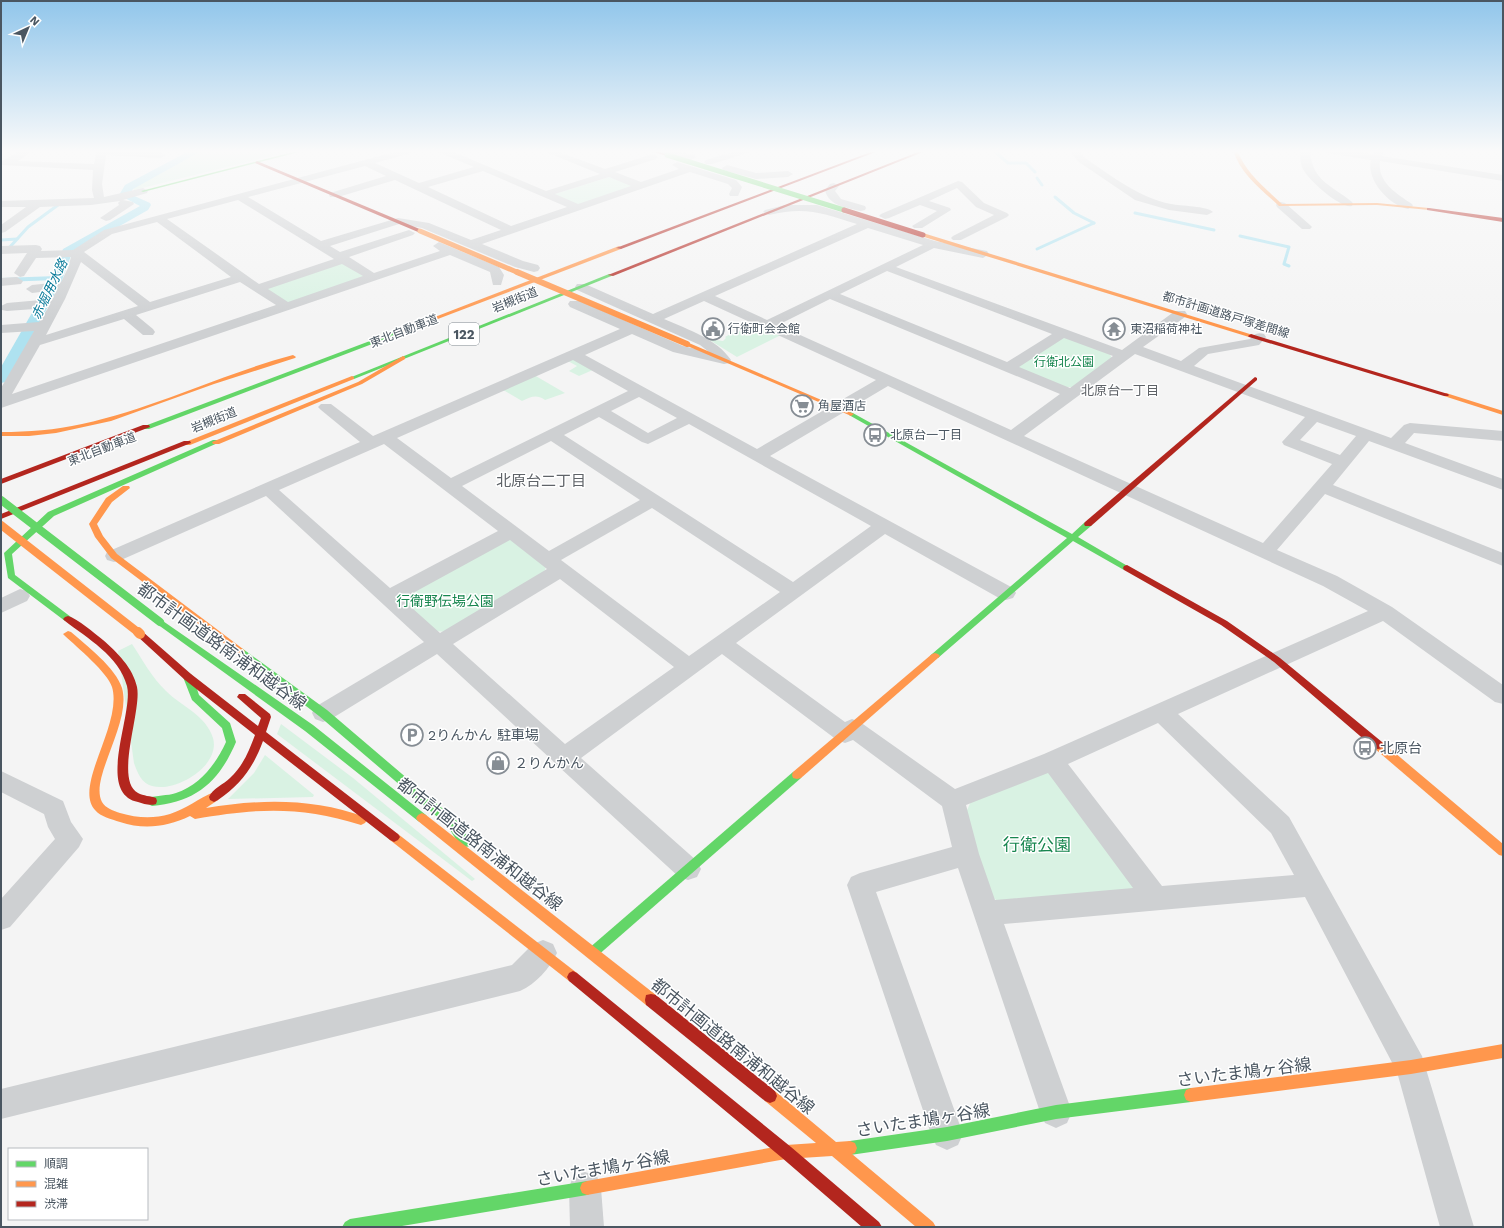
<svg xmlns="http://www.w3.org/2000/svg" width="1504" height="1228" viewBox="0 0 1504 1228" font-family="'Work Sans','Noto Sans JP',sans-serif">
<style>
.green{fill:#d9f2e3}
.lines{fill:none;stroke-linecap:round;stroke-linejoin:round}
.stream-far1{stroke:#aee2f0;stroke-width:3}
.stream{stroke:#aee2f0;stroke-width:4}
.canal{fill:#aee2f0;fill-rule:evenodd}
.street{fill:#ced0d2;fill-rule:evenodd}
.fast{fill:#63d668;fill-rule:evenodd}
.slow{fill:#ff974d;fill-rule:evenodd}
.jam{fill:#b3261e;fill-rule:evenodd}
.fast-bridge-far1{stroke:#63d668;stroke-width:5}
.fast-bridge{stroke:#63d668;stroke-width:8}
.slow-bridge-far3{stroke:#ff974d;stroke-width:5}
.slow-bridge-far2{stroke:#ff974d;stroke-width:6}
.slow-bridge-far1{stroke:#ff974d;stroke-width:8}
.slow-bridge{stroke:#ff974d;stroke-width:10}
.jam-bridge{stroke:#b3261e;stroke-width:5}
.labels{text-anchor:middle;stroke-width:3;stroke-linejoin:round;paint-order:stroke}
.far-street-label{font-size:12px;fill:#4a5661;stroke:#fff}
.far-poi-label{font-size:12px;fill:#4a5661;stroke:#fff;text-anchor:start}
.far-park-label{font-size:12px;fill:#17864f;stroke:#fff}
.far-water-label{font-size:13px;font-style:italic;fill:#0c7c9b;stroke:#fff}
.shield{fill:#fff;stroke:#808990;stroke-width:1}
.shield-label{font-size:13px;font-weight:bold;fill:#4a5661}
.far-neighbourhood-label{font-size:13px;fill:#5f6368;stroke:#fff}
.park-label{font-size:14px;fill:#17864f;stroke:#fff}
.poi-label{font-size:14px;fill:#4a5661;stroke:#fff;text-anchor:start}
.neighbourhood-label{font-size:15px;fill:#5f6368;stroke:#fff}
.near-street-label{font-size:17px;fill:#4a5661;stroke:#fff}
.near-park-label{font-size:17px;fill:#17864f;stroke:#fff}
</style>
<rect width="100%" height="100%" fill="#f4f4f4"/>
<!-- green -->
<g class="green">
<path d="M201 150H295L134 190 133 189 150 177Z"/>
<path d="M609 177 631 185V187L582 204H575L552 195Z"/>
<path d="M339 262 366 275 363 278 294 302H287L265 288Z"/>
<path d="M763 327 781 335 737 357 708 339 723 341 726 338 725 337 736 331 752 333Z"/>
<path d="M1064 337 1110 354 1112 359 1074 387H1064L1015 368Z"/>
<path d="M577 359 595 369 579 376 569 371 577 366 566 360Z"/>
<path d="M534 375 565 393 545 400C536 394 531 397 522 401L505 391H499Z"/>
<path d="M509 538 546 567 543 575 446 632 435 631 400 599Z"/>
<path d="M132 644C142 659 152 678 166 691 181 706 206 715 213 738 221 766 175 793 152 786 142 784 137 772 134 763L118 651Z"/>
<path d="M281 724 353 778 475 879 472 881 277 734Z"/>
<path d="M265 755 314 795 313 797 228 799 254 773Z"/>
<path d="M1047 769 1141 886 1135 895 1009 908 990 896 965 815 971 801Z"/>
</g>
<g class="lines">
<!-- stream-far1 -->
<g class="stream-far1">
<path d="M993 150 1008 163H1026L1035 172"/>
<path d="M1037 178 1042 185"/>
<path d="M1055 197 1074 213 1094 223"/>
<path d="M1135 213 1214 230"/>
<path d="M1240 236 1289 247 1284 264 1289 266"/>
<path d="M1 240 17 239"/>
<path d="M9 248 28 227 58 205"/>
<path d="M1037 249 1094 223"/>
</g>
<!-- stream -->
<path class="stream" d="M1 280 57 278"/>
<!-- canal -->
<path class="canal" d="M191 150H203L133 189 130 194 150 203 151 205 148 210 72 253 61 283 8 379 6 382 1 383V367L49 283 63 249 140 206 119 195 125 185Z"/>
<!-- street -->
<g class="street">
<path d="M22 150H34L18 161 94 164 96 154 99 150 161 152 166 155 161 158 106 155 102 184 104 197 143 188 148 191 147 193 123 200 133 202 134 204 110 220 106 221 100 218 119 205 118 203 120 201 91 205 40 207 5 232 1 233V225L26 207H1V201L94 198 92 190 93 170 2 165 1 163 2 161Z"/>
<path d="M402 150H417L415 152 375 163 419 183 474 167 438 152 436 150H449L546 191 600 174 541 150H554L605 169 653 154 656 155 658 157 656 159 615 172 641 182 679 169 672 165 677 162 736 180 742 187 738 196H730L729 194 732 188 728 184 690 172 482 244 523 261 538 265 540 268 538 271 534 272 515 267 422 228 399 224 330 246 340 252 409 230 415 233 413 235 349 257 374 273 440 251 433 246 439 242 499 267 504 275 501 285H493L490 272 450 255 1 408V388L34 331 1 333V325L39 322 48 308 7 311 2 310 1 306 7 303 52 299 57 290 32 293 26 289 32 285 61 282 68 268 71 257 36 258 24 276 20 277 14 273 27 253 1 254V246L36 245 40 246 42 249 41 251 73 250 104 230ZM365 166 386 176 330 193 329 195 330 197H338L395 180 501 230 471 240 429 223 398 218 321 241 248 197ZM483 171 567 207 511 226 428 187ZM609 177 631 186 578 204 555 194ZM238 200 334 259 259 284 167 219ZM157 222 231 277 150 302 84 252 112 234ZM81 262 138 306 46 335 65 299ZM342 264 363 276 288 302 268 289ZM240 282 276 305 12 394 40 345 124 319 143 335H153L155 332 153 329 136 315Z"/>
<path d="M655 150H672L694 155 696 157 691 160 657 152Z"/>
<path d="M738 150H752L750 152 712 164H706L704 162 706 160Z"/>
<path d="M1068 150H1078L1085 158C1112 176 1139 198 1171 204 1180 206 1208 206 1213 212L1207 215 1169 210 1135 200 1079 162Z"/>
<path d="M1300 150H1310C1312 181 1330 184 1352 202L1353 204 1352 206C1341 209 1308 180 1303 169 1300 163 1300 156 1300 150Z"/>
<path d="M1322 150H1344L1373 154 1375 150H1385L1382 156 1503 175V181L1380 161C1377 182 1397 194 1412 204L1413 206 1408 209C1389 205 1366 180 1371 160L1327 153Z"/>
<path d="M727 165 756 173 788 171 793 174 788 177 756 179 723 170 722 168Z"/>
<path d="M958 181 962 182 984 203 1007 213 1009 215 1007 217 961 240H953L951 238 953 236 994 215 976 207 957 188 929 201 950 208 951 210 922 228H914L912 226 937 211 920 205 889 218 885 219 879 216 881 214Z"/>
<path d="M834 183 839 186 835 191 841 199 865 206 866 208 865 210 861 211C848 208 828 206 825 190L830 184Z"/>
<path d="M1281 202 1285 203 1310 225 1312 227 1310 229H1302L1277 207 1276 205 1277 203Z"/>
<path d="M785 205H817L935 241 987 251 989 254 983 258 934 248 896 267 1122 350 1175 311H1185L1187 314 1185 317 1143 347 1181 361 1199 348 1250 339C1254 334 1257 332 1264 334L1266 337 1259 345 1208 354 1194 366 1391 438 1404 425 1410 423 1503 431V441L1414 433 1405 443 1503 479V490L1369 441 1333 485 1503 553V566L1325 494 1277 550 1337 576 1392 607 1503 685V704L1495 702 1383 621 1178 714 1289 817 1422 1056 1474 1227H1440L1397 1072 1305 897 1004 924 1072 1112 1067 1123 1056 1128 1045 1123 1040 1112 958 868 876 892 963 1134 958 1145 947 1150 936 1145 931 1134 847 885 851 877 860 873 952 847 942 806 853 740 845 743 837 740 722 654 581 758 697 861 701 869 697 877 688 880 679 877 558 766 555 765 553 761 437 654 331 719 323 722 315 719 312 713 315 707 424 642 266 496 121 560 114 562 107 560 105 556 107 552 360 442 321 410 318 407 321 404H331L373 436 620 329 570 307 568 304 570 301H580L683 346 709 352 700 345 577 290 575 287 577 284H585L653 314 857 224C823 213 805 206 769 215L763 212 765 210ZM868 228 923 245 767 320 715 296ZM887 271 1052 334 1007 362 840 294ZM830 299 1060 394 1011 430 778 325ZM704 301 876 380 757 449 585 355 632 334 673 352 724 364 729 363 731 360C717 339 689 330 664 319ZM1064 338 1113 356 1070 388 1019 367ZM1135 354 1305 417 1282 442 1284 445 1332 464 1263 543 1024 436ZM573 360 628 391 451 478 397 438ZM888 386 1323 586 1368 611 1044 754 955 789 860 722 852 719 845 722 736 643 885 534 999 598 1006 600 1013 598 1016 593 1013 588 770 456ZM639 397 677 418 648 433 611 411ZM599 417 642 442 648 444 689 424 871 526 793 582 564 435ZM1317 422 1356 436 1340 455 1300 440ZM551 441 640 500 549 551 462 486ZM384 444 498 531 390 588 279 490ZM652 508 780 592 689 656 561 560ZM510 540 547 569 440 633 402 599ZM560 579 674 667 565 744 453 644ZM1158 723 1271 833 1294 875 1162 886 1068 764ZM1048 773 1133 888 995 900 979 854 966 805Z"/>
<path d="M17 277 23 281 21 284 1 286V278Z"/>
<path d="M20 589 27 591 30 596 27 601 1 613V598Z"/>
<path d="M1 771 63 801 71 822 83 839 79 847 10 927 1 930V899L55 839 48 827 44 814 1 792Z"/>
<path d="M543 940 553 944 557 953C550 968 536 984 520 991L1 1119V1089L512 965 533 944Z"/>
<path d="M585 1172 597 1176 601 1188 604 1227H570L569 1188 573 1176Z"/>
</g>
<!-- fast -->
<g class="fast">
<path d="M301 150H307L143 192 141 191Z"/>
<path d="M609 274 614 275 354 379H350L349 378Z"/>
<path d="M399 330 402 332 401 333 149 429H143L142 427Z"/>
<path d="M851 412 1072 534 1085 522H1091L1092 524 1091 526 1078 537 1131 568 1130 570H1124L1073 541 938 658H932L930 656 932 654 1067 538 849 415V413Z"/>
<path d="M213 440H219L220 442 54 516 12 554 15 575 71 617 73 619 71 621H65L8 578 4 553 48 512Z"/>
<path d="M160 619 313 725 426 815 428 818 426 821 422 823 418 821 305 731 157 624 155 622 157 620Z"/>
<path d="M240 648 243 649 327 710 456 820 470 840 472 843 470 846C460 850 453 834 448 826L319 716 237 653 235 651 237 649Z"/>
<path d="M188 673 191 674 193 677 199 695 230 723 236 742C219 782 196 802 152 806L148 804 147 801 148 798C157 795 167 796 176 793 200 785 216 764 226 742L222 728 192 700 183 677 185 674Z"/>
<path d="M797 771 801 772 802 775 801 778 596 957 592 959 588 957 586 953 588 949 793 772Z"/>
<path d="M1191 1088 1196 1090 1198 1095 1196 1100 1191 1102 1056 1119 947 1141 850 1155 845 1153 843 1148 845 1143 850 1141 947 1127 1056 1105Z"/>
<path d="M587 1181 592 1183 594 1188 592 1193 587 1195 396 1227H342L345 1222 350 1219Z"/>
</g>
<!-- slow -->
<g class="slow">
<path d="M1233 150H1237C1246 173 1264 187 1282 204L1377 203 1429 208 1431 209 1429 210 1377 205 1279 206C1261 189 1241 175 1233 150Z"/>
<path d="M923 233 1253 335 1254 336 1249 337 921 236V234Z"/>
<path d="M619 246 622 248 621 249 401 333 396 332Z"/>
<path d="M685 343H689L854 414 851 416 849 415 685 345Z"/>
<path d="M293 355 296 357 295 358 214 384 111 421 56 433 29 436H1V432C29 432 55 430 82 424 155 408 222 374 293 355Z"/>
<path d="M403 356 405 357V359L362 384 219 444H213L212 442 358 382Z"/>
<path d="M352 376 354 377V379L190 445H184L183 443Z"/>
<path d="M1446 393 1503 411V415L1444 396V394Z"/>
<path d="M123 486H129L130 488 112 502 97 524 103 536 117 554 243 649 245 651 243 653H237L111 558 95 537 89 524 106 498Z"/>
<path d="M68 631 71 632C86 645 116 668 122 688 132 723 89 778 102 802 105 808 114 811 120 813 137 818 153 819 170 814 186 809 199 798 214 792L218 794 219 797 218 800 206 808C260 799 313 798 365 817L367 820 365 823 361 825C300 806 258 808 195 819L190 816C167 827 144 830 120 822 111 819 101 817 95 810 73 786 123 724 112 687 108 673 77 647 65 636L63 634Z"/>
<path d="M935 653 938 654 940 656 938 658 801 778 797 779 793 778 792 775 793 772 932 654Z"/>
<path d="M1378 741 1382 742 1503 844V856L1499 855 1374 748 1373 745 1374 742Z"/>
<path d="M422 813 426 815 656 995 657 1000 656 1005 651 1006 646 1005 418 821 416 818 418 815Z"/>
<path d="M394 832 398 834 577 973 579 977 577 981 573 983 569 981 390 840 388 837 390 834Z"/>
<path d="M1503 1044V1058L1411 1074 1191 1102 1186 1100 1184 1095 1186 1090 1191 1088 1411 1060Z"/>
<path d="M770 1089 775 1091 836 1142 850 1141 855 1143 857 1148 855 1153 852 1154 933 1222 936 1227H916L832 1156 786 1159 587 1195 582 1193 580 1188 582 1183 587 1181 786 1145 816 1143 765 1101 763 1096 765 1091Z"/>
</g>
<!-- jam -->
<g class="jam">
<path d="M647 150H653L669 155 667 156Z"/>
<path d="M876 150H881L621 249 616 248Z"/>
<path d="M923 150H928L613 276 608 275Z"/>
<path d="M257 161 422 230 423 231 418 232 255 163Z"/>
<path d="M1429 208 1503 218V222L1427 210V208Z"/>
<path d="M1251 334 1448 394 1449 395 1448 396H1444L1249 337 1248 336Z"/>
<path d="M1255 377 1257 378V380L1091 526H1085L1084 524 1085 522Z"/>
<path d="M143 425H149L150 427 1 484V479Z"/>
<path d="M184 441H190L191 443 1 519V514Z"/>
<path d="M1127 565 1227 621 1280 658 1382 742 1383 745 1382 748 1378 749 1374 748 1274 662 1221 625 1124 570 1123 568 1124 566Z"/>
<path d="M68 616C78 619 94 633 103 640 117 652 133 668 137 687 142 711 114 780 138 793 143 796 151 796 156 798L157 801 156 804C150 806 144 804 138 802 95 793 134 714 127 686 119 656 87 638 65 621L63 619 65 617Z"/>
<path d="M140 631 143 632 191 674 258 726 261 718 237 697 239 694H245L270 714 271 717 266 732 398 834 400 837 398 840 394 842 390 840 263 741C253 768 241 784 218 800L214 802 210 800 209 797C212 789 224 784 230 778 243 766 249 751 255 735L185 680 137 636 135 634Z"/>
<path d="M573 971 577 973 791 1147 879 1222 882 1227H862L781 1157 569 981 567 977 569 973Z"/>
<path d="M651 994 656 995 775 1091 777 1096 775 1101 770 1103 765 1101 646 1005 645 1000 646 995Z"/>
</g>
<!-- fast-bridge-far1 -->
<path class="fast-bridge-far1" d="M667 155 844 210"/>
<!-- fast-bridge -->
<path class="fast-bridge" d="M1 500 160 622"/>
<!-- slow-bridge-far3 -->
<path class="slow-bridge-far3" d="M420 231 519 273"/>
<!-- slow-bridge-far2 -->
<path class="slow-bridge-far2" d="M517 272 687 344"/>
<!-- slow-bridge-far1 -->
<path class="slow-bridge-far1" d="M1 525 139 633"/>
<!-- slow-bridge -->
<path class="slow-bridge" d="M138 632 140 634"/>
<!-- jam-bridge -->
<path class="jam-bridge" d="M844 210 923 235"/>
</g>
<!-- sky -->
<linearGradient id="sky" x2="0" y2="1"><stop stop-color="#91c6eb"/><stop offset="0.47" stop-color="#fafafa"/><stop offset="1" stop-color="#fafafa" stop-opacity="0"/></linearGradient>
<rect width="1504" height="322" fill="url(#sky)"/>
<!-- icons -->
<defs>
<g id="civic-ring" transform="scale(1.15)"><circle r="9.5" fill="#fff" stroke="#868d94" stroke-width="1.5"/><path d="M-.6-6.5H3V-4.5H.6V-3L4-1V1h2V6H-6V1h2V-1L-.6-3ZM-1.2 2.5V6h2.4V2.5Z" fill="#868d94"/></g>
<g id="temple-ring" transform="scale(1.15)"><circle r="9.5" fill="#fff" stroke="#868d94" stroke-width="1.5"/><path d="M0-6L5-2H3V0L6.5 2.5H4V6H1.5V3h-3V6H-4V2.5H-6.5L-3 0V-2H-5Z" fill="#868d94"/></g>
<g id="supermarket-ring" transform="scale(1.15)"><circle r="9.5" fill="#fff" stroke="#868d94" stroke-width="1.5"/><path d="M-6-5.5h2.5l.6 2H6L4.5 2H-2.5L-4.4-4H-6ZM-1.5 3.2a1.3 1.3 0 1 0 .1 0ZM3 3.2a1.3 1.3 0 1 0 .1 0Z" fill="#868d94"/></g>
<g id="bus-ring" transform="scale(1.15)"><circle r="9.5" fill="#fff" stroke="#868d94" stroke-width="1.5"/><path d="M-5-6H5V4H4V6H2V4H-2V6H-4V4H-5ZM-3.5-4V0h7V-4ZM-3.5 1.2v1.5H-2V1.2ZM2 1.2v1.5H3.5V1.2Z" fill="#868d94"/></g>
<g id="parking-ring" transform="scale(1.15)"><circle r="9.5" fill="#fff" stroke="#868d94" stroke-width="1.5"/><path d="M-3.5-5.5H1a3.5 3.5 0 0 1 0 7H-1V5.5H-3.5ZM-1-3.4V-.6H.8a1.4 1.4 0 0 0 0-2.8Z" fill="#868d94"/></g>
<g id="shop-ring" transform="scale(1.15)"><circle r="9.5" fill="#fff" stroke="#868d94" stroke-width="1.5"/><path d="M-5-2.5h2.3a2.7 3.5 0 0 1 5.4 0H5L5.5 6h-11ZM-1.5-2.5h3a1.5 2.3 0 0 0-3 0Z" fill="#868d94"/></g>
</defs>
<g fill-rule="evenodd">
<use href="#civic-ring" x="713" y="329"/>
<use href="#temple-ring" x="1114" y="329"/>
<use href="#supermarket-ring" x="802" y="406"/>
<use href="#bus-ring" x="875" y="435"/>
<use href="#parking-ring" x="412" y="735"/>
<use href="#bus-ring" x="1365" y="748"/>
<use href="#shop-ring" x="498" y="763"/>
</g>
<g class="labels">
<!-- far-street labels -->
<g class="far-street-label">
<text transform="translate(515 300) rotate(-22)" y="4">岩槻街道</text>
<text transform="translate(1226 315) rotate(17)" y="4">都市計画道路戸塚差間線</text>
<text transform="translate(404 331) rotate(-21)" y="4">東北自動車道</text>
<text transform="translate(214 420) rotate(-22)" y="4">岩槻街道</text>
<text transform="translate(102 449) rotate(-21)" y="4">東北自動車道</text>
</g>
<!-- far-poi labels -->
<g class="far-poi-label">
<text x="728" y="333">行衛町会会館</text>
<text x="1130" y="333">東沼稲荷神社</text>
<text x="818" y="410">角屋酒店</text>
<text x="890" y="439">北原台一丁目</text>
</g>
<!-- far-park labels -->
<g class="far-park-label">
<text x="1064" y="366">行衛北公園</text>
</g>
<!-- far-water labels -->
<g class="far-water-label">
<text transform="translate(49 289) rotate(-64)" y="5">赤堀用水路</text>
</g>
<!-- shield labels -->
<rect class="shield" x="449" y="323" width="30" height="22" rx="3"/>
<g class="shield-label">
<text x="464" y="339">122</text>
</g>
<!-- far-neighbourhood labels -->
<g class="far-neighbourhood-label">
<text x="1120" y="395">北原台一丁目</text>
</g>
<!-- park labels -->
<g class="park-label">
<text x="445" y="606">行衛野伝場公園</text>
</g>
<!-- poi labels -->
<g class="poi-label">
<text x="428" y="740">2りんかん 駐車場</text>
<text x="1380" y="753">北原台</text>
<text x="514" y="768">２りんかん</text>
</g>
<!-- neighbourhood labels -->
<g class="neighbourhood-label">
<text x="541" y="486">北原台二丁目</text>
</g>
<!-- near-street labels -->
<g class="near-street-label">
<text transform="translate(222 646) rotate(36)" y="6">都市計画道路南浦和越谷線</text>
<text transform="translate(480 844) rotate(38)" y="6">都市計画道路南浦和越谷線</text>
<text transform="translate(733 1046) rotate(39)" y="6">都市計画道路南浦和越谷線</text>
<text transform="translate(1244 1072) rotate(-7)" y="6">さいたま鳩ヶ谷線</text>
<text transform="translate(923 1120) rotate(-9)" y="6">さいたま鳩ヶ谷線</text>
<text transform="translate(603 1168) rotate(-10)" y="6">さいたま鳩ヶ谷線</text>
</g>
<!-- near-park labels -->
<g class="near-park-label">
<text x="1037" y="851">行衛公園</text>
</g>
</g>
<!-- border -->
<rect width="1504" height="1228" fill="none" stroke="#4a5661" stroke-width="4"/>
<!-- legend -->
<rect x="8" y="1148" width="140" height="72" fill="#ffffff" stroke="#b7bbc0"/>
<rect x="16" y="1161" width="20" height="6" fill="#63d668" stroke="#b7bbc0"/>
<text x="44" y="1168" font-size="12" fill="#4a5661">順調</text>
<rect x="16" y="1181" width="20" height="6" fill="#ff974d" stroke="#b7bbc0"/>
<text x="44" y="1188" font-size="12" fill="#4a5661">混雑</text>
<rect x="16" y="1201" width="20" height="6" fill="#b3261e" stroke="#b7bbc0"/>
<text x="44" y="1208" font-size="12" fill="#4a5661">渋滞</text>
<!-- north arrow -->
<g transform="translate(28 28) rotate(44)" stroke="#ffffff" stroke-width="3" paint-order="stroke">
<path d="M0-3L7 15L0 10L-7 15Z" fill="#4a5661"/>
<text y="-6" font-size="11" font-weight="bold" text-anchor="middle" fill="#4a5661">N</text>
</g>
</svg>
